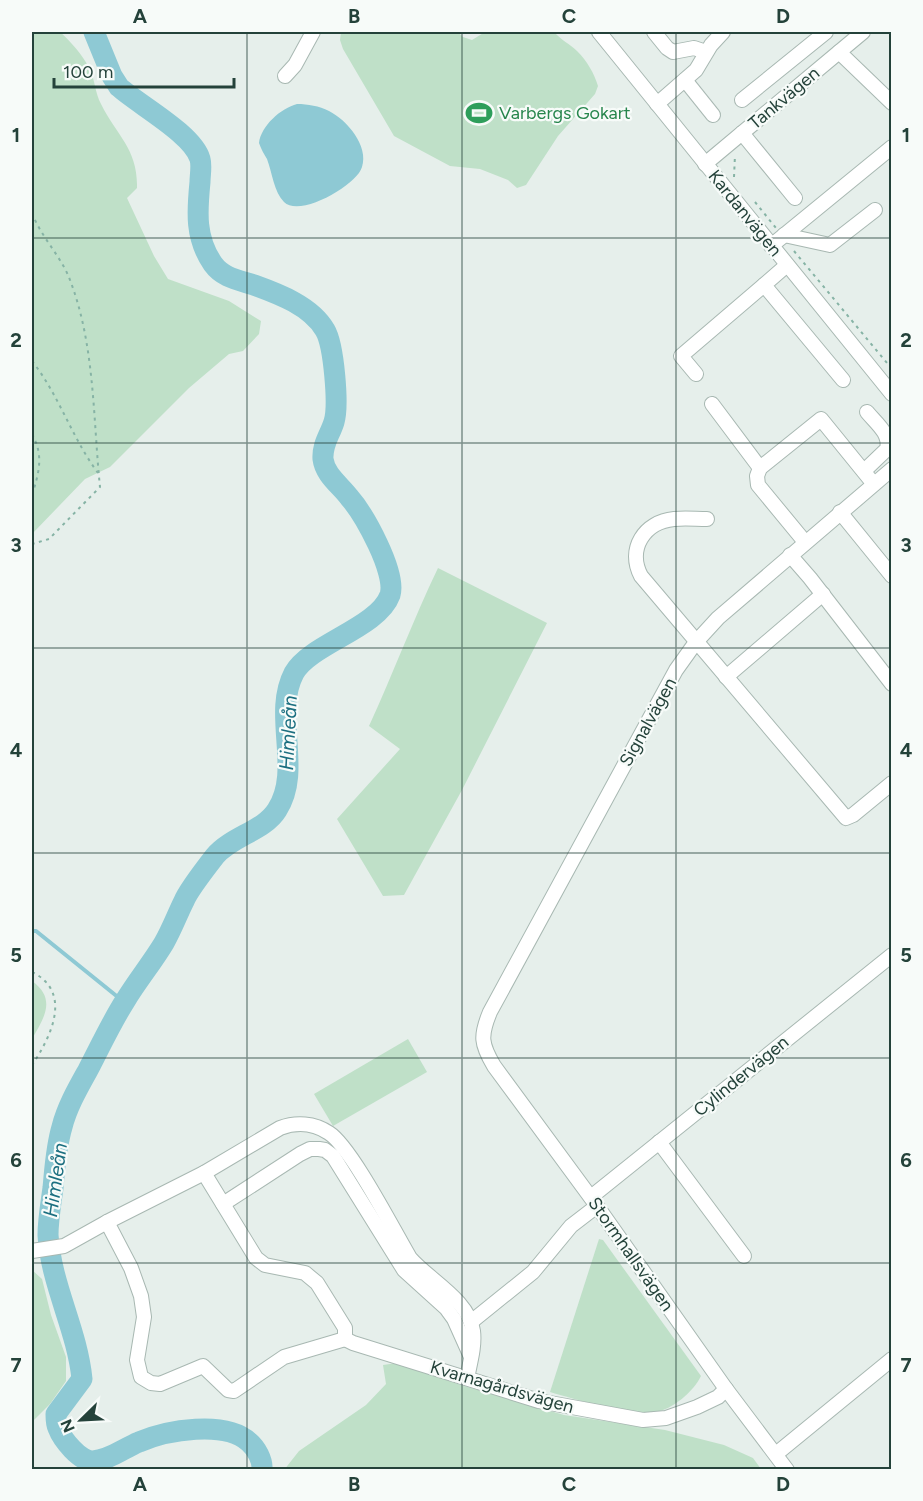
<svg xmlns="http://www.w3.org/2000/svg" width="923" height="1501" viewBox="0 0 923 1501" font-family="Figtree,sans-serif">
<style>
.green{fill:#bfe0c8}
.water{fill:#8ec9d4}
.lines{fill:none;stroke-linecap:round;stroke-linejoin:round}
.stream{stroke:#8ec9d4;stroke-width:4}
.river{stroke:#8ec9d4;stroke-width:21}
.minor-casing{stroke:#a8b8b2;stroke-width:16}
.path{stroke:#86b3a5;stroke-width:2;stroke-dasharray:3 4.5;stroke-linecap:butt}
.minor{stroke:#fff;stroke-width:14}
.grid{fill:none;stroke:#24423a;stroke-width:1.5;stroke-opacity:0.55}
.labels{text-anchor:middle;stroke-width:4.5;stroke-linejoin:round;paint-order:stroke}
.street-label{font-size:18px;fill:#24423a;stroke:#f7fbf9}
.leisure-label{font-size:18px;fill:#27864d;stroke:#f7fbf9;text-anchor:start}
.water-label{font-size:20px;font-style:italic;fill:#1c6f80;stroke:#f7fbf9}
.neatline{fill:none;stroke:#24423a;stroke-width:2}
.grid-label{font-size:20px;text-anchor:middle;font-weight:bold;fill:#24423a}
</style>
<rect width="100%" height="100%" fill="#e6efeb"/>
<!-- green -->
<g class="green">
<path d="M32 32H60C70 41 83 55 89 68 95 79 95 93 101 104 117 136 138 149 137 188L127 198 154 256 168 279 229 301 261 321 259 334 243 351 229 354 189 388 110 467 85 479 32 534Z"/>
<path d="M341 32H458L463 37 472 40 485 32H554C561 40 570 44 577 51 587 61 594 73 598 86L595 94 558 136 526 185 517 188 508 180 480 169 450 166 394 136 343 49 340 40Z"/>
<path d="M438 568 547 623 462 790 404 895 383 896 337 819 400 749 369 726C393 674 413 620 438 568Z"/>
<path d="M32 981C57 999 44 1018 32 1039Z"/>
<path d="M408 1039 427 1072 333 1126 314 1094Z"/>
<path d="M599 1239 603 1240 701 1376C694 1391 672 1410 655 1412 628 1415 577 1400 550 1392Z"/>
<path d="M32 1270 42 1279 51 1315 66 1357V1381L50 1404 32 1422Z"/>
<path d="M397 1363 464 1386 564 1415 665 1430 724 1445 753 1458 761 1469 284 1470 299 1451 366 1405 386 1384 383 1365Z"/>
</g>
<!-- water -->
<path class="water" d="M297 104C308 104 319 106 329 111 347 120 369 146 362 167 357 185 300 218 284 202 274 192 272 172 267 159 264 154 261 149 259 143 261 126 281 108 297 104Z"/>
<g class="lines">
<!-- stream -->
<path class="stream" d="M32 931H36L124 1002"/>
<!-- river -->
<path class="river" d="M94 32 112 76 119 87C139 105 193 134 200 159 202 166 200 175 200 182 197 212 195 238 213 264 223 278 239 280 254 285 279 294 311 306 325 330 334 345 339 406 334 422 330 435 322 444 323 459 325 475 340 485 349 497 364 514 397 573 390 595 378 628 310 644 294 673 272 715 303 770 277 810 264 831 232 836 215 856 208 865 188 891 184 901 177 915 172 929 164 943 152 963 137 981 125 1001 111 1023 100 1047 88 1070 78 1088 67 1107 62 1127 56 1147 55 1167 53 1188 51 1203 48 1220 48 1235 51 1285 77 1329 82 1379L56 1414C56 1419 56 1424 58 1428 62 1439 80 1462 93 1461 110 1460 124 1448 139 1442 167 1430 225 1420 249 1442 256 1448 263 1460 262 1470"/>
<!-- minor casing -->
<g class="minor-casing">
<g id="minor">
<path d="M599 32 892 394"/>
<path d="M654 32 667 48 673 52 694 48 706 52"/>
<path d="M839 52 892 103"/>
<path d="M285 76 295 65 313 32"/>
<path d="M685 80 713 115"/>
<path d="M742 100 826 32"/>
<path d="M657 104 696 70 711 45 723 32"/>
<path d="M742 133 795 198"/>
<path d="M705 164 863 32"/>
<path d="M784 235 830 245 875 210"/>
<path d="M771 246 892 147"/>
<path d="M787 265 764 285 843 380"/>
<path d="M696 374 681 356 764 285"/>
<path d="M712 404 760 468"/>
<path d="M864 471 887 449C891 434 876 423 867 412"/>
<path d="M840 512 892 576"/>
<path d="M707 519C696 519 685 518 674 519 644 522 627 549 641 576L846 818 853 815 892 783"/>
<path d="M805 542 758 485 757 476 760 468 821 419 873 483"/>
<path d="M790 555 810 578 892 684"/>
<path d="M726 677 823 594"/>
<path d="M659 1142 744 1256"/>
<path d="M204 1173 256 1258 265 1265 305 1273 317 1283 345 1328V1339L353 1343 539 1401 643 1420 666 1418 697 1407 718 1397 726 1389"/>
<path d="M591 1197 892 955"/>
<path d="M223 1204 300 1154 310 1149H319L325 1150 333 1156 404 1270 446 1308 454 1319 471 1357"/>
<path d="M107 1222 131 1268 141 1296 144 1317 137 1360 141 1377 151 1383 160 1384 203 1366 228 1390 234 1391 284 1357 345 1339"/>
<path d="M32 1251 64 1246 107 1222 204 1173 280 1128C296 1122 314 1123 329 1133 351 1147 394 1231 410 1258 429 1280 469 1300 473 1331 475 1346 470 1363 467 1378"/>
<path d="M471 1322 533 1272 571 1226 597 1206"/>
<path d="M776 1454 892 1359"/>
<path d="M787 1470 726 1389 597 1206 494 1066C481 1044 480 1036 490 1012L676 670 696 642 718 618 892 469"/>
</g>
</g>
<!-- path -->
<g class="path">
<path d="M734 177 735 155"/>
<path d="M755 202 776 228"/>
<path d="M32 213C41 237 61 256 70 280 95 345 93 419 100 487L49 539 32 544"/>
<path d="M794 251 892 369"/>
<path d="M32 361C59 395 72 438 98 473"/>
<path d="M32 434C44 455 39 473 32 495"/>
<path d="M32 972C73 992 51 1037 32 1065"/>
</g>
<!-- minor -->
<use href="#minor" class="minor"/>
</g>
<!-- grid -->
<path class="grid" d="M247 32V1470M462 32V1470M676 32V1470M32 238H892M32 443H892M32 648H892M32 853H892M32 1058H892M32 1263H892"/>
<!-- icons -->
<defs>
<g id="stadium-bare" transform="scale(2.07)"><path d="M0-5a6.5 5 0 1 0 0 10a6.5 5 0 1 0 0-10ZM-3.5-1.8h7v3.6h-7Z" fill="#2e9e5b" stroke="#f7fbf9" stroke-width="2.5" paint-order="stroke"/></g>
</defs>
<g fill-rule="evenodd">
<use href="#stadium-bare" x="479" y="113"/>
</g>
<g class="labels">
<!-- street labels -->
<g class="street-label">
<text transform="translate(784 98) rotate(-40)" y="6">Tankvägen</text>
<text transform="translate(745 213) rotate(51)" y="6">Kardanvägen</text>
<text transform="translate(648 722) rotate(-61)" y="6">Signalvägen</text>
<text transform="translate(741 1076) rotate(-39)" y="6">Cylindervägen</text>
<text transform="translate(631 1254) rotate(55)" y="6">Stormhallsvägen</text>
<text transform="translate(502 1387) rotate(16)" y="6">Kvarnagårdsvägen</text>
</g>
<!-- leisure labels -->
<g class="leisure-label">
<text x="499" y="119">Varbergs Gokart</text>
</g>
<!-- water labels -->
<g class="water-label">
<text transform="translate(288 733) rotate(-87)" y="7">Himleån</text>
<text transform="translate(55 1180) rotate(-82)" y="7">Himleån</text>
</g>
</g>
<!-- border -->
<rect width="923" height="1501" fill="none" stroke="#f7fbf9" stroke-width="66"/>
<!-- north arrow -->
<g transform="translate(81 1420) rotate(246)" stroke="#f7fbf9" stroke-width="4.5" paint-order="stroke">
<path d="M0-4.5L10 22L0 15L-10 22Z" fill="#24423a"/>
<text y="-9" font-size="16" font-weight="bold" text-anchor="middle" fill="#24423a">N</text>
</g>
<!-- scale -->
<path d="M54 78v9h180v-9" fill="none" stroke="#24423a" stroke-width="3"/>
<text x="63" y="78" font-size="18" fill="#24423a" stroke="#f7fbf9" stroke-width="4.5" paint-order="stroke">100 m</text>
<rect x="33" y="33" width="857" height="1435" class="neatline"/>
<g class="grid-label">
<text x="140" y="23">A</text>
<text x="354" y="23">B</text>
<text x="569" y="23">C</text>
<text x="783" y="23">D</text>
<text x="16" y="142">1</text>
<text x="906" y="142">1</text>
<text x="16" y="347">2</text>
<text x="906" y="347">2</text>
<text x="16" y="552">3</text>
<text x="906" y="552">3</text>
<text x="16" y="757">4</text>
<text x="906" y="757">4</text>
<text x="16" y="962">5</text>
<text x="906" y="962">5</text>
<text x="16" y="1167">6</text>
<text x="906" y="1167">6</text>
<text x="16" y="1372">7</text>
<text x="906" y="1372">7</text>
<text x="140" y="1491">A</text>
<text x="354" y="1491">B</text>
<text x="569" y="1491">C</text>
<text x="783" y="1491">D</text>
</g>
</svg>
